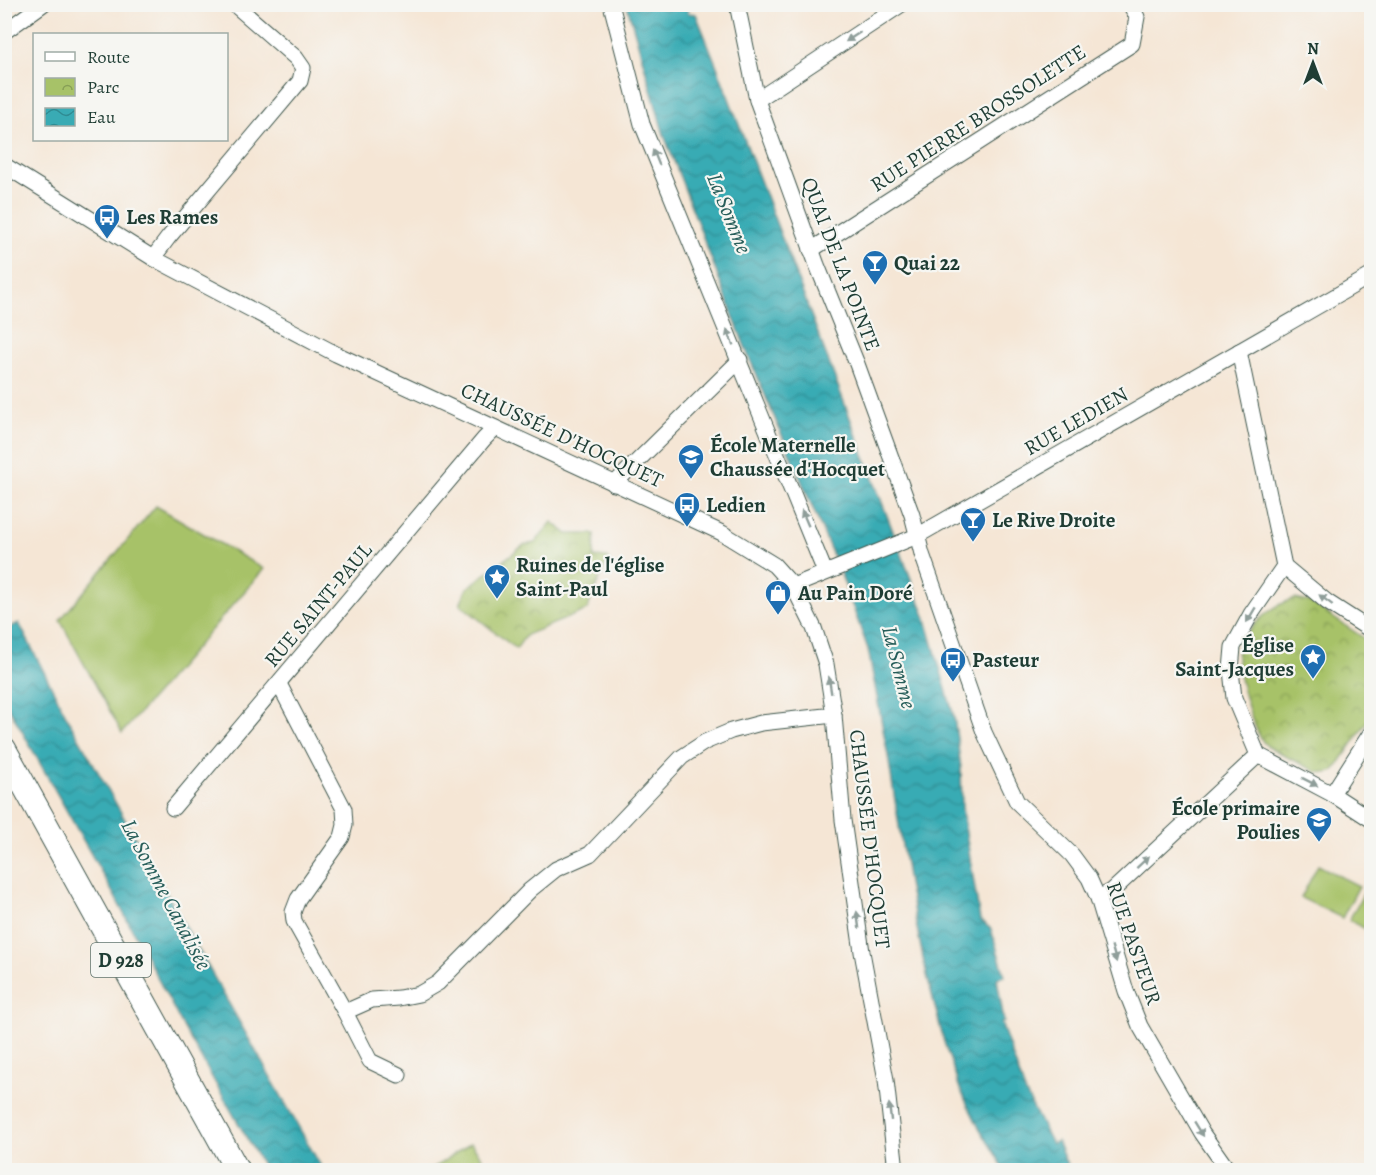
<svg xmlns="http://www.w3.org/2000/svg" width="1376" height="1175" viewBox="0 0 1376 1175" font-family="Alegreya,serif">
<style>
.park{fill:url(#park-crowns);stroke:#63804e;stroke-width:1.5}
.garden{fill:#a7c268;stroke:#63804e;stroke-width:1.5}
.water{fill:url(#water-waves);stroke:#2c7474;stroke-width:1.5}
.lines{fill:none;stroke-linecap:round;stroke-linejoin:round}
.minor-casing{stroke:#3f564c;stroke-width:17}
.primary-casing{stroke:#3f564c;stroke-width:26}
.minor{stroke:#fff;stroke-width:15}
.primary{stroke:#fff;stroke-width:24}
.oneway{fill:#8f9e9a}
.labels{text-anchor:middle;stroke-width:4.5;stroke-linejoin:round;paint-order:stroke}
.shield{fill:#f6f6f2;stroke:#60746d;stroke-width:1.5}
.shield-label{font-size:20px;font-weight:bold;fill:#1f3d34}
.street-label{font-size:21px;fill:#1f3d34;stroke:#f6f6f2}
.poi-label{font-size:21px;font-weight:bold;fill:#1f3d34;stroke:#f6f6f2;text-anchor:start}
.water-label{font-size:22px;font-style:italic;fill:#275e5a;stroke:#f6f6f2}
</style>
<defs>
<pattern id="park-crowns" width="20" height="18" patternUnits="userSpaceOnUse" patternTransform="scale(1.5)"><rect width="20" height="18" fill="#a7c268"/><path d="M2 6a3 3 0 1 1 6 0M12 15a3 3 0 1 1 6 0" fill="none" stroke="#879f56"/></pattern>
<pattern id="water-waves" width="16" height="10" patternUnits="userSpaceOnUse" patternTransform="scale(1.5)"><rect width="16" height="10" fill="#39abb4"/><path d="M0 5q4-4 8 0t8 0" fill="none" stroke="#2f8c93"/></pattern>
</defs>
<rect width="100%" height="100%" fill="#f6f6f2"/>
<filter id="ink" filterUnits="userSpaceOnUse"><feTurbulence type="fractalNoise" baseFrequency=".0167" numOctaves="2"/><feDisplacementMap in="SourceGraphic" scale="12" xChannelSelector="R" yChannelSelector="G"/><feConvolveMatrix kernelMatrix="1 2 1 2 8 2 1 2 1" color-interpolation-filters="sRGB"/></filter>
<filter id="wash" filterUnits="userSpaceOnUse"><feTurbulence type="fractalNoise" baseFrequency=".008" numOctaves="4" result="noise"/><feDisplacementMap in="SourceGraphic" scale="24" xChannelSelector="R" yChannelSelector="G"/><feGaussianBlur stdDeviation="1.35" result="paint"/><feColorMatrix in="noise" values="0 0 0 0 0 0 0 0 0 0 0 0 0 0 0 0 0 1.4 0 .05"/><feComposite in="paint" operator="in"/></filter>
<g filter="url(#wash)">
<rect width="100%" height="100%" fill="#f5e6d5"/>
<!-- park -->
<g class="park">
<path d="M552 522 568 534H595L594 557 608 558 610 564 605 565 587 610 526 635 516 649 460 604 467 588 524 545 535 543Z"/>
<path d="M1295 599 1310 602 1371 643V716L1334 771 1327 773 1317 772C1307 766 1270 750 1264 743 1253 728 1233 667 1238 650 1246 628 1272 604 1295 599Z"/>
</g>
<!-- garden -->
<g class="garden">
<path d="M156 506 264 569 122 733 60 620Z"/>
<path d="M1318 865 1359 886 1342 918 1301 898Z"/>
<path d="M1365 891 1371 894V932L1349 920Z"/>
<path d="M471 1143 491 1170H430Z"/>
</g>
<!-- water -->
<g class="water">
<path d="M627 5H687L688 13 696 14 716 64 925 616 954 717 961 768 962 808 980 920 991 929 1005 976 997 978 1004 1022 1001 1023 1026 1094 1052 1144 1057 1141 1069 1170H1005L978 1126 960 1089 944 1042 924 963 908 883 888 756 868 649 842 577 748 355 664 135Z"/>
<path d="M19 623 67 717 323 1170H265L181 1023 114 895 5 701V626L6 629Z"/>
</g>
</g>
<g filter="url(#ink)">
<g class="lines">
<!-- minor casing -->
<g class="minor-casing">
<g id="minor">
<path d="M611 4 642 124 825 572"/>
<path d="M737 4 757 100 817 265 857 364 912 515 922 554 984 732 1017 802 1072 855 1089 878 1098 898 1126 991 1140 1026 1202 1133 1228 1170"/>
<path d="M4 32 43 4"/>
<path d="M757 100 902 4"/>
<path d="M4 165 153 258 336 354 722 533 774 565 793 586 814 628 826 664 834 715 843 820 862 952 886 1080 896 1170"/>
<path d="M811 250 1132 44 1137 17 1130 4"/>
<path d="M153 258 168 238 300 81 303 68 296 58 234 4"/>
<path d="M1239 351 1284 566"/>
<path d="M614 484 740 360"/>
<path d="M1284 566 1251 614 1233 647 1231 670 1234 698 1258 755 1332 794 1372 731"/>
<path d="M1284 566 1327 602 1372 631"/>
<path d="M793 586 917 536 1372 275"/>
<path d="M279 684 344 809 345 825 342 837 298 899 293 912 294 921 345 1012 370 1061 399 1075"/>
<path d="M1332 794 1372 820"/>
<path d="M173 808 484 439 495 428"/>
<path d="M1098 898 1112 891 1258 755"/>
<path d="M345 1012 372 1000 399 998 419 994 438 983 530 890 556 869 590 854 682 757 705 742 731 731 761 723 834 715"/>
</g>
</g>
<!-- primary casing -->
<g class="primary-casing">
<path id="primary" d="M4 749 237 1170"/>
</g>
<!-- minor -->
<use href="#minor" class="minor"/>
<!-- primary -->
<use href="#primary" class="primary"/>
</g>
<!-- one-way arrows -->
<defs><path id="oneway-solid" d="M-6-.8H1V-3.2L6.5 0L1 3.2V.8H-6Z" transform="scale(1.5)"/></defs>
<g class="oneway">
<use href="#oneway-solid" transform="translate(853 37) rotate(147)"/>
<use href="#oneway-solid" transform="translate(656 157) rotate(-112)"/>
<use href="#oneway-solid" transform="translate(730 337) rotate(-112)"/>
<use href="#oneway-solid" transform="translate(805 518) rotate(-113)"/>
<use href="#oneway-solid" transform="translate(1326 600) rotate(-143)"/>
<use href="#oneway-solid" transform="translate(1251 615) rotate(121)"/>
<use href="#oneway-solid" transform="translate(830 685) rotate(-99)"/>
<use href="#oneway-solid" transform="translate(1310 782) rotate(27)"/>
<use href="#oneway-solid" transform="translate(1143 862) rotate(-43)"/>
<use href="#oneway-solid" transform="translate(858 920) rotate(-98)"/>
<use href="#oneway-solid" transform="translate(1114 954) rotate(74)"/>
<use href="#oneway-solid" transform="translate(890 1112) rotate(-97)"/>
<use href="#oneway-solid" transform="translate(1199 1129) rotate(58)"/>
</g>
</g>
<!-- icons -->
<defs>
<g id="bus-pin" transform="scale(1.35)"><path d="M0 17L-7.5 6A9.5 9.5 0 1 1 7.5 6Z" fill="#1f6fb2" stroke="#f6f6f2"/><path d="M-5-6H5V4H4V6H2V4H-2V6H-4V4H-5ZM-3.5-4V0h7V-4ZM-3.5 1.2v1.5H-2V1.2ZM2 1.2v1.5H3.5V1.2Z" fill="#fff"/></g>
<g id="bar-pin" transform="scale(1.35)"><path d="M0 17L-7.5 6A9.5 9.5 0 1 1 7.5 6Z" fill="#1f6fb2" stroke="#f6f6f2"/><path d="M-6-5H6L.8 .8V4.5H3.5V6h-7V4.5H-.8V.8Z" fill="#fff"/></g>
<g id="school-pin" transform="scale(1.35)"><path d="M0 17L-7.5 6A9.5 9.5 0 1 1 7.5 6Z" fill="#1f6fb2" stroke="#f6f6f2"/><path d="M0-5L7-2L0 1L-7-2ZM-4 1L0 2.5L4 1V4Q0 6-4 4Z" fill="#fff"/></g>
<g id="sight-pin" transform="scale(1.35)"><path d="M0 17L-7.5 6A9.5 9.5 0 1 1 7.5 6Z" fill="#1f6fb2" stroke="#f6f6f2"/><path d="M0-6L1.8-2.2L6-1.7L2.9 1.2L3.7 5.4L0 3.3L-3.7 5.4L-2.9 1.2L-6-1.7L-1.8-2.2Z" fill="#fff"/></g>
<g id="shop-pin" transform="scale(1.35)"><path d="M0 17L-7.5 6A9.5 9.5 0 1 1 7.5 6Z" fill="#1f6fb2" stroke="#f6f6f2"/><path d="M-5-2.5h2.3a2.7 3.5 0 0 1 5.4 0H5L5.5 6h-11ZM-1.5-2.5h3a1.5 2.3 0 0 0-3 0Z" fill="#fff"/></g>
</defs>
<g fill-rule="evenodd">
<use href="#bus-pin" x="107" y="217"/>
<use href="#bar-pin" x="875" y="263"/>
<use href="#school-pin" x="691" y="457"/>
<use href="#bus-pin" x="687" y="505"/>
<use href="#bar-pin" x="973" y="520"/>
<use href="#sight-pin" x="497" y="577"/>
<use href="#shop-pin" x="778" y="593"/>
<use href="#sight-pin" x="1313" y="657"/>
<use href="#bus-pin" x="953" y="660"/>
<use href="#school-pin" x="1319" y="820"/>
</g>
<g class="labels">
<!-- shield labels -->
<rect class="shield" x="91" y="943" width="60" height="34" rx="4.5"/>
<g class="shield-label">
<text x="121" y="967">D 928</text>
</g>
<!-- street labels -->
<g class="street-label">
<text transform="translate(978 118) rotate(-33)" y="7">RUE PIERRE BROSSOLETTE</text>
<text transform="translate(841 264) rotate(69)" y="7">QUAI DE LA POINTE</text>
<text transform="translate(1076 421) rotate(-30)" y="7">RUE LEDIEN</text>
<text transform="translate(562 435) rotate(25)" y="7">CHAUSSÉE D'HOCQUET</text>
<text transform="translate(318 605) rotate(-50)" y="7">RUE SAINT-PAUL</text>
<text transform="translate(870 839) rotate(83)" y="7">CHAUSSÉE D'HOCQUET</text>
<text transform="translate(1134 943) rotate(71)" y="7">RUE PASTEUR</text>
</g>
<!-- poi labels -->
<g class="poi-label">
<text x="126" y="224">Les Rames</text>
<text x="894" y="270">Quai 22</text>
<text x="710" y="452">École Maternelle<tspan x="710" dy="24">Chaussée d'Hocquet</tspan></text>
<text x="706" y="512">Ledien</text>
<text x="992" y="527">Le Rive Droite</text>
<text x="516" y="572">Ruines de l'église<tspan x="516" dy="24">Saint-Paul</tspan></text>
<text x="798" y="600">Au Pain Doré</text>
<text x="1294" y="652" text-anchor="end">Église<tspan x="1294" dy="24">Saint-Jacques</tspan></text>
<text x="972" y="667">Pasteur</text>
<text x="1300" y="815" text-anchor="end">École primaire<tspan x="1300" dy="24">Poulies</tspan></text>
</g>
<!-- water labels -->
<g class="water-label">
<text transform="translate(730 213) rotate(68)" y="8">La Somme</text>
<text transform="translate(900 667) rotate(76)" y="8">La Somme</text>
<text transform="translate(167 894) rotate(62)" y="8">La Somme Canalisée</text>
</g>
</g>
<!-- margin -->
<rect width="1376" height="1175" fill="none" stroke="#f6f6f2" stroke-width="24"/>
<!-- legend -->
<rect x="33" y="33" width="195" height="108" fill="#f6f6f2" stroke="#a0aca6" stroke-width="1.5"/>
<rect x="45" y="52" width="30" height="9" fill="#ffffff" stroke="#a0aca6" stroke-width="1.5"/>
<text x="87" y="63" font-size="18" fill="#1f3d34">Route</text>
<rect x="45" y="78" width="30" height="18" fill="url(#park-crowns)" stroke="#a0aca6" stroke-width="1.5"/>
<text x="87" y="93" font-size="18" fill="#1f3d34">Parc</text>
<rect x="45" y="108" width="30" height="18" fill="url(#water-waves)" stroke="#a0aca6" stroke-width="1.5"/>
<text x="87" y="123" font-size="18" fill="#1f3d34">Eau</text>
<!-- north arrow -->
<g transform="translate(1313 63)" stroke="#f6f6f2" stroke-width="4.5" paint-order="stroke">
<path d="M0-4.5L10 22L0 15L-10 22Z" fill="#1f3d34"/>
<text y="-9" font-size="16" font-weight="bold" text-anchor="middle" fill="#1f3d34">N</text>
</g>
</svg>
